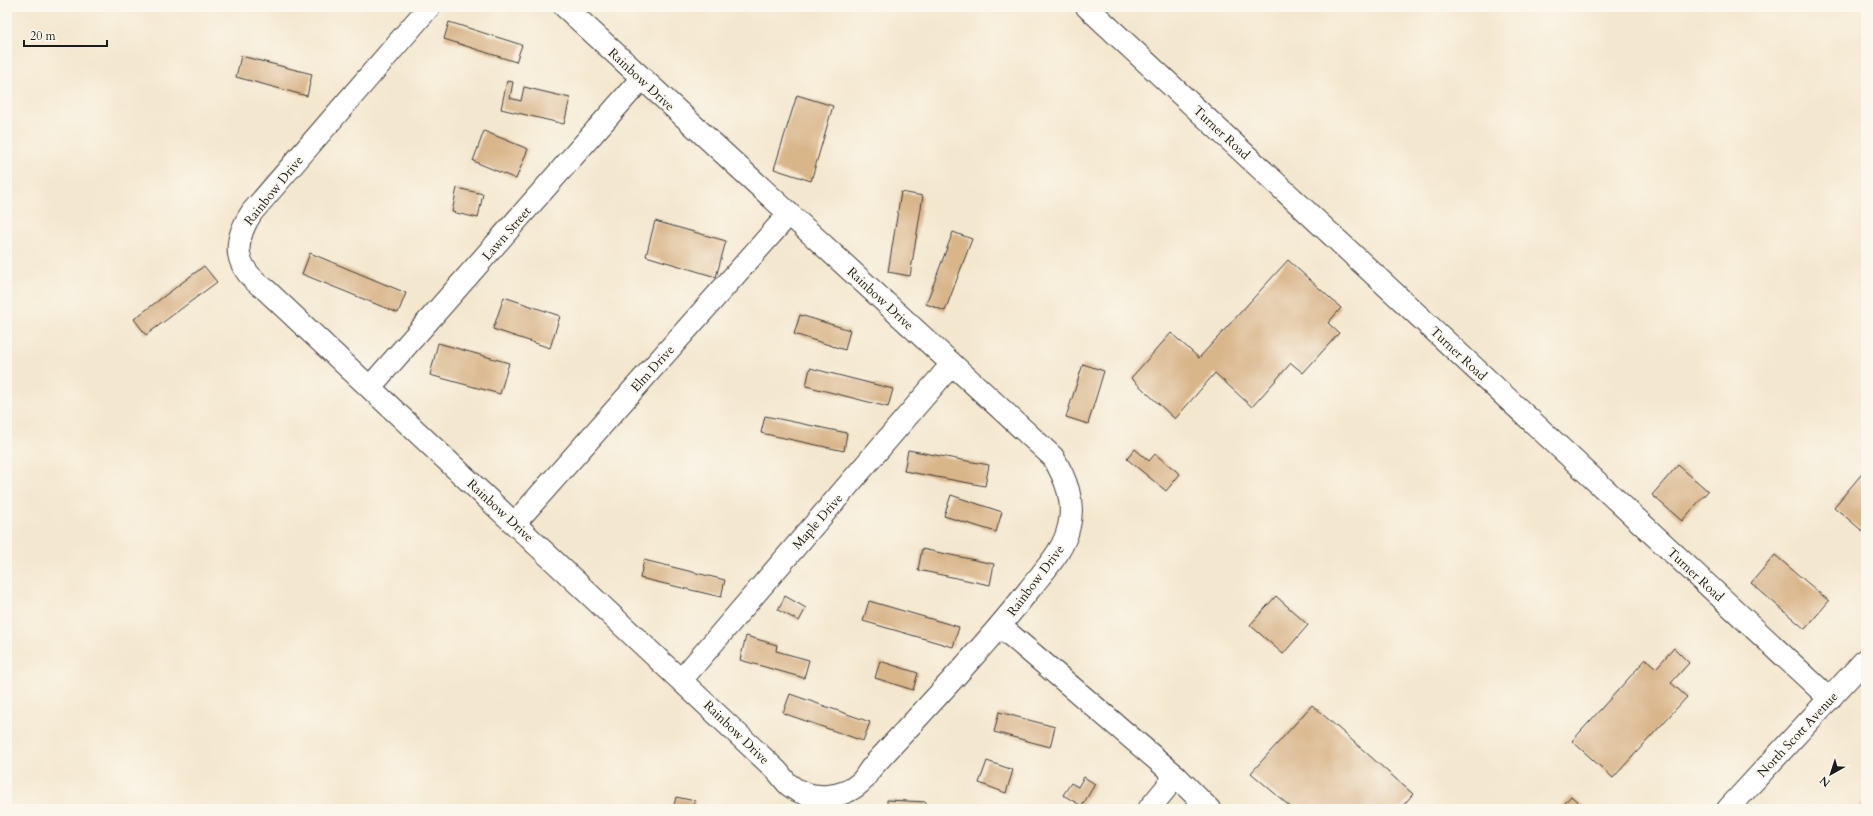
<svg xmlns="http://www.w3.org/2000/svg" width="1873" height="816" viewBox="0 0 1873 816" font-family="Cardo,serif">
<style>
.building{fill:#d9b58a}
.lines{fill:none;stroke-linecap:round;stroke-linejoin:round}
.minor-casing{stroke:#3c3a37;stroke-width:24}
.secondary-casing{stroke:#3c3a37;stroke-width:24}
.minor{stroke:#fff;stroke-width:22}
.secondary{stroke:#fff;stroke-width:22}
.labels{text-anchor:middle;stroke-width:3;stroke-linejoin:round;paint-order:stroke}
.street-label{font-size:13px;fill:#1c1c1c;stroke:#fbf7ec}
</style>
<rect width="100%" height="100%" fill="#fbf7ec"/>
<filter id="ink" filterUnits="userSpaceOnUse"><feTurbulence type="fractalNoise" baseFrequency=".025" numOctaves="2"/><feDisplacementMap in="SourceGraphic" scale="8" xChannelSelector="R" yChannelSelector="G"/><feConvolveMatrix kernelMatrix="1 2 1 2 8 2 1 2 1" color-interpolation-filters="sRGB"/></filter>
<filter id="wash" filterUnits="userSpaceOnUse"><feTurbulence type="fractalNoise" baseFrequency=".012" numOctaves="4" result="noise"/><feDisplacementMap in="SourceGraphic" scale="16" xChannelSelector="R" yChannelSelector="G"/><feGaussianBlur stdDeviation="0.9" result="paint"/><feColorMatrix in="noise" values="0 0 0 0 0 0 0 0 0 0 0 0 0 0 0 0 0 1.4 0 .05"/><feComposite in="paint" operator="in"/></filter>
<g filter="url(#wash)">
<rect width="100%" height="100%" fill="#f4e7cf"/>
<g id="blocks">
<!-- building -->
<g class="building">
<path d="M449 22 522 45 516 62 444 39Z"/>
<path d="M241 56 312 74 307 96 236 77Z"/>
<path d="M507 81 513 82 510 98 521 101 524 87 570 98 564 124 501 109Z"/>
<path d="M797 95 833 106 811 181 774 169Z"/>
<path d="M484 131 528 149 516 179 473 161Z"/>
<path d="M457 188 483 194 478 218 452 212Z"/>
<path d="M901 192 923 196 910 276 888 272Z"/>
<path d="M655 221 726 241 716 277 646 256Z"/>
<path d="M953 232 972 239 945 311 926 304Z"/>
<path d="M310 253 406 293 398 313 302 274Z"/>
<path d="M1288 260 1341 308 1328 323 1339 333 1303 373 1291 363 1252 407 1215 373 1175 419 1131 378 1171 333 1199 358Z"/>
<path d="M204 266 217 282 146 335 134 319Z"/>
<path d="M504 297 560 316 550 348 493 329Z"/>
<path d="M800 315 850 330 845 350 794 334Z"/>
<path d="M438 343 509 363 500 394 430 375Z"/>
<path d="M1083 364 1104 371 1088 424 1066 417Z"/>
<path d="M810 368 893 389 888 407 806 386Z"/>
<path d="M765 416 847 433 844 451 761 433Z"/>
<path d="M1135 449 1149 461 1155 454 1180 474 1166 491 1127 459Z"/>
<path d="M908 450 989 465 985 486 904 471Z"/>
<path d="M1678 465 1708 491 1682 521 1652 495Z"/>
<path d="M1866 469V534L1834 507Z"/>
<path d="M951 495 1002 512 996 532 944 516Z"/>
<path d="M922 549 994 564 990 585 918 570Z"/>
<path d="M1775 555 1829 601 1805 629 1751 583Z"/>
<path d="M644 560 725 580 721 597 640 578Z"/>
<path d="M785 596 806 608 799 621 778 610Z"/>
<path d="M1276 596 1308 625 1283 654 1250 625Z"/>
<path d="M869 601 959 627 953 647 863 621Z"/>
<path d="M746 636 777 645 776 651 809 660 804 678 740 660Z"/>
<path d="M1674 648 1689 663 1671 683 1687 697 1613 778 1572 741 1646 659 1656 668Z"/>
<path d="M880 661 918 673 913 690 875 678Z"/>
<path d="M790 694 870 722 863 741 783 713Z"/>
<path d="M1312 705 1413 794 1400 809H1293L1251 773Z"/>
<path d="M999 712 1055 727 1050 747 994 732Z"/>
<path d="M987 761 1013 770 1006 793 979 783Z"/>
<path d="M1084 777 1095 784 1082 806 1063 795 1071 783 1078 787Z"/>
<path d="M1571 796 1586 809H1560Z"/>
<path d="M676 797 695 801 694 809H673Z"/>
<path d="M1866 799V809H1857Z"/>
<path d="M887 800 926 802V809H887Z"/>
</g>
</g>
</g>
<g filter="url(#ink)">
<use href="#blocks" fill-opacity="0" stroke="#3c3a37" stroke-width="1"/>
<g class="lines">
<!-- minor casing -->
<g class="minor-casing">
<g id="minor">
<path d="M429 7 252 212C231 244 234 267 266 290L776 770C780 774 784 780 788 784 808 801 842 800 861 782 865 778 868 772 872 767 925 709 980 652 1029 590 1044 570 1064 551 1069 526 1075 501 1066 479 1053 457L565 7"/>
<path d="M1087 7 1830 699"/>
<path d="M370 387 642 78"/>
<path d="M515 523 789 214"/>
<path d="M1000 626 1176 776 1209 809"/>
<path d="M682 679 952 364"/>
<path d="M1149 809 1176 776"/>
</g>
</g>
<!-- secondary casing -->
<g class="secondary-casing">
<path id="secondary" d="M1728 809 1866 659"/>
</g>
<!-- minor -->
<use href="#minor" class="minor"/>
<!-- secondary -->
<use href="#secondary" class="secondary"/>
</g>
</g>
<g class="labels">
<!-- street labels -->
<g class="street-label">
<text transform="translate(642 79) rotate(43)" y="5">Rainbow Drive</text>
<text transform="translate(1222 132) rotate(43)" y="5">Turner Road</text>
<text transform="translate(273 190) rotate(-51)" y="5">Rainbow Drive</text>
<text transform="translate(506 233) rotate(-49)" y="5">Lawn Street</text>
<text transform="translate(881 298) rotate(43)" y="5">Rainbow Drive</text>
<text transform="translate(1459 353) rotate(43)" y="5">Turner Road</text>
<text transform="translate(652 368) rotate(-48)" y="5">Elm Drive</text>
<text transform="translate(501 510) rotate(43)" y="5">Rainbow Drive</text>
<text transform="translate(817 521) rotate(-49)" y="5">Maple Drive</text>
<text transform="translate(1696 574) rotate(43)" y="5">Turner Road</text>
<text transform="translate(1035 580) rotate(-53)" y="5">Rainbow Drive</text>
<text transform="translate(737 732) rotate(44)" y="5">Rainbow Drive</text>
<text transform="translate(1797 734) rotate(-47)" y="5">North Scott Avenue</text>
</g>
</g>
<!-- margin -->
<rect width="1873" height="816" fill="none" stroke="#fbf7ec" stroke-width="24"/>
<!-- north arrow -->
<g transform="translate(1831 774) rotate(219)" stroke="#fbf7ec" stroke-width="3" paint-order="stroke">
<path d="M0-3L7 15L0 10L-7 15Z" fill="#1c1c1c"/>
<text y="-6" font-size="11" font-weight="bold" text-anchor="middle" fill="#1c1c1c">N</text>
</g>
<!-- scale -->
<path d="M24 40v6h83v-6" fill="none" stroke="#1c1c1c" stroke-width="2"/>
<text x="30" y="40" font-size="12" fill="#1c1c1c" stroke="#fbf7ec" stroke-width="3" paint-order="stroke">20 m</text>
</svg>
